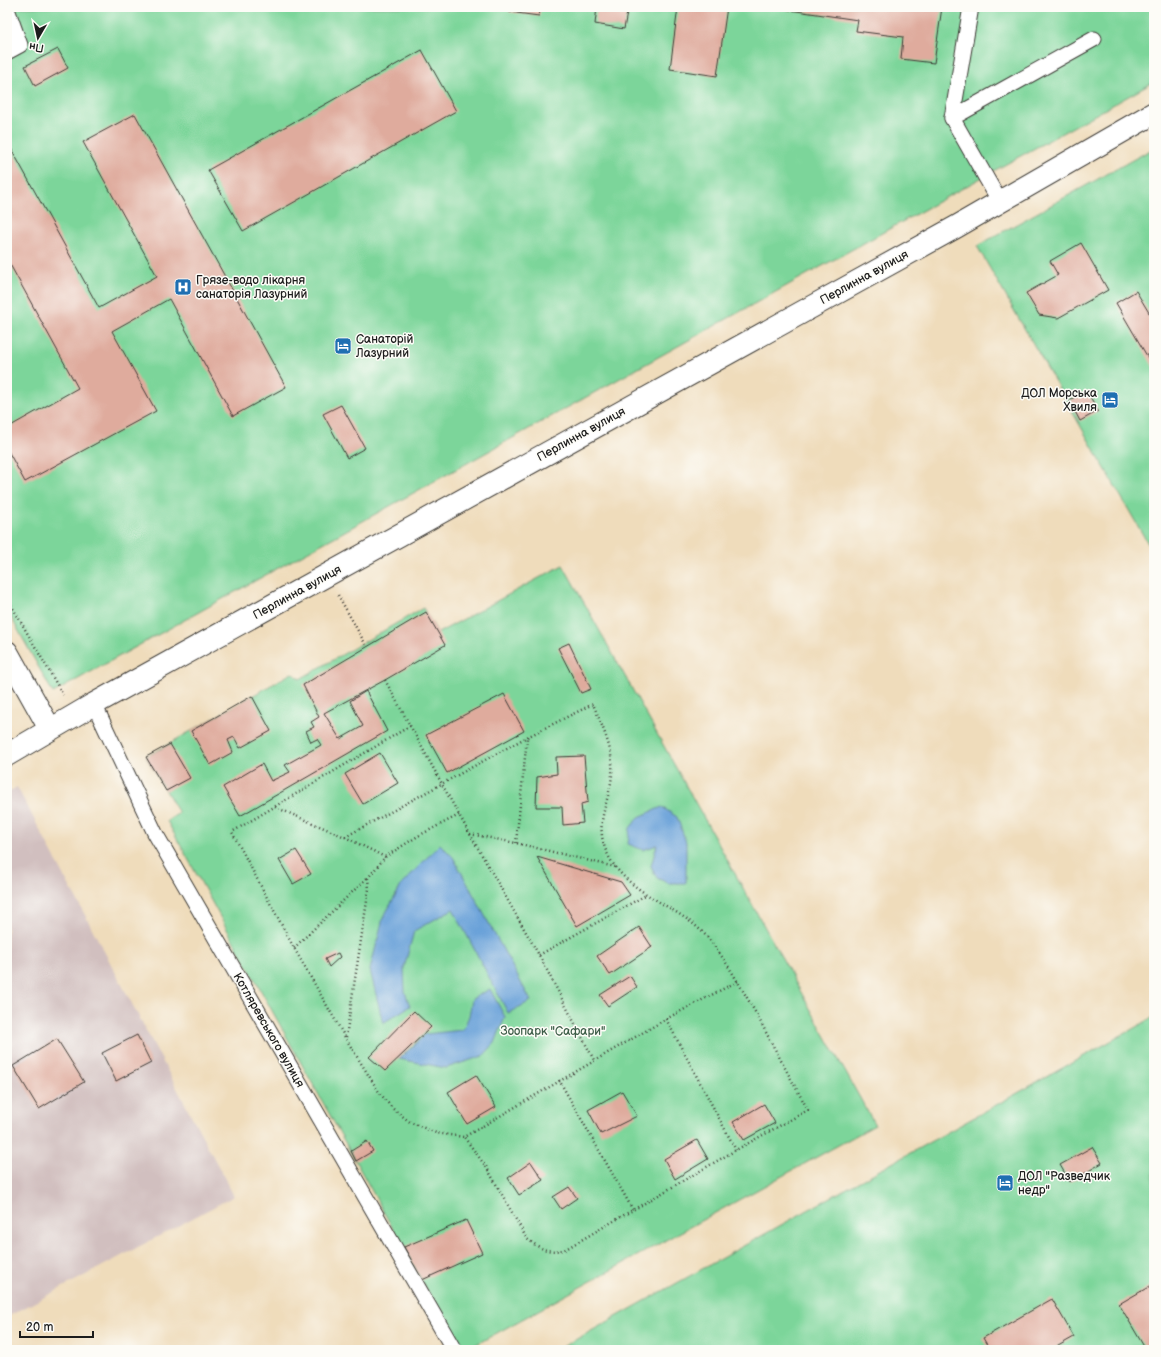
<svg xmlns="http://www.w3.org/2000/svg" width="1161" height="1357" viewBox="0 0 1161 1357" font-family="'Balsamiq Sans',sans-serif">
<style>
.industrial{fill:#d1bfbf}
.green{fill:#7bd59a;stroke:#4c785b}
.water{fill:#6ba2d9;stroke:#445f7a}
.building{fill:#dfab9d}
.lines{fill:none;stroke-linecap:round;stroke-linejoin:round}
.lane-casing{stroke:#3c3934;stroke-width:17}
.street-casing{stroke:#3c3934;stroke-width:24}
.path{stroke:#3c3934;stroke-width:2.5;stroke-dasharray:1 3;stroke-linecap:butt}
.lane{stroke:#fff;stroke-width:15}
.street{stroke:#fff;stroke-width:22}
.labels{text-anchor:middle;stroke-width:3;stroke-linejoin:round;paint-order:stroke}
.street-label{font-size:12px;fill:#1c1c1c;stroke:#fdfcf7}
.poi-label{font-size:12px;fill:#1c1c1c;stroke:#fdfcf7;text-anchor:start}
.park-label{font-size:12px;fill:#3d5d48;stroke:#fdfcf7}
</style>
<rect width="100%" height="100%" fill="#fdfcf7"/>
<filter id="ink" filterUnits="userSpaceOnUse"><feTurbulence type="fractalNoise" baseFrequency=".025" numOctaves="2"/><feDisplacementMap in="SourceGraphic" scale="8" xChannelSelector="R" yChannelSelector="G"/><feConvolveMatrix kernelMatrix="1 2 1 2 8 2 1 2 1" color-interpolation-filters="sRGB"/></filter>
<filter id="wash" filterUnits="userSpaceOnUse"><feTurbulence type="fractalNoise" baseFrequency=".012" numOctaves="4" result="noise"/><feDisplacementMap in="SourceGraphic" scale="16" xChannelSelector="R" yChannelSelector="G"/><feGaussianBlur stdDeviation="0.9" result="paint"/><feColorMatrix in="noise" values="0 0 0 0 0 0 0 0 0 0 0 0 0 0 0 0 0 1.4 0 .05"/><feComposite in="paint" operator="in"/></filter>
<g filter="url(#wash)">
<rect width="100%" height="100%" fill="#efdcbb"/>
<!-- industrial -->
<path class="industrial" d="M17 787 234 1196 7 1317V793Z"/>
<!-- green -->
<g class="green">
<path d="M7 7H1154V82L53 693 7 610Z"/>
<path d="M1154 148V554L977 246Z"/>
<path d="M563 565 875 1125 466 1350H460L167 821 179 813 146 757 292 673 300 679 423 608 438 633Z"/>
<path d="M1154 1017V1350H557Z"/>
</g>
<!-- water -->
<g class="water">
<path d="M662 807 677 817 686 842V883H668L657 878 651 866 657 845 643 850 628 844 630 828 639 817Z"/>
<path d="M440 844 453 857 531 1001 508 1013 453 909 414 931 404 968 405 992 410 1006 383 1023 370 970 383 918 402 884Z"/>
<path d="M490 989 505 1017 495 1043 483 1056 446 1068 399 1059 426 1034 463 1030 469 1016 472 999Z"/>
</g>
<g id="blocks">
<!-- building -->
<g class="building">
<path d="M510 7H541L539 16 509 12Z"/>
<path d="M597 7H628L624 29 595 24Z"/>
<path d="M678 7H727L717 76 670 69Z"/>
<path d="M769 7H942L934 63 901 59 903 37 856 31 858 20Z"/>
<path d="M58 49 68 68 35 86 25 66Z"/>
<path d="M422 50 456 111 243 231 208 170Z"/>
<path d="M135 114 286 387 233 416 169 299 112 331 156 411 25 482 7 449V428L78 388 7 259V141L99 308 157 276 83 142Z"/>
<path d="M1081 243 1108 290 1058 318 1039 315 1026 293 1058 275 1050 261Z"/>
<path d="M1136 291 1154 321V368L1116 303Z"/>
<path d="M1087 391 1098 411 1080 421 1069 400Z"/>
<path d="M341 405 365 448 347 458 323 414Z"/>
<path d="M426 612 445 645 385 680 324 713 340 739 363 726 350 701 366 691 387 731 240 816 223 787 262 764 271 781 290 772 285 765 321 745 317 739 311 742 306 731 314 727 311 722 319 717 303 685Z"/>
<path d="M569 643 591 689 581 693 558 648Z"/>
<path d="M504 694 524 731 447 773 426 735Z"/>
<path d="M252 696 271 731 240 748 234 737 228 740 233 752 210 765 191 731Z"/>
<path d="M170 744 190 778 166 791 146 757Z"/>
<path d="M380 753 398 783 363 804 345 774Z"/>
<path d="M584 756 588 802 581 804 583 823 563 825 562 807H536L537 777 557 774 556 757Z"/>
<path d="M296 850 311 874 293 884 279 860Z"/>
<path d="M537 857 621 882 630 895 577 926Z"/>
<path d="M639 927 652 947 610 975 597 956Z"/>
<path d="M338 953 340 957 329 967 325 959Z"/>
<path d="M630 976 637 987 608 1006 600 995Z"/>
<path d="M414 1011 431 1027 385 1071 369 1057Z"/>
<path d="M137 1035 151 1063 116 1081 102 1053Z"/>
<path d="M57 1039 84 1082 39 1109 13 1066Z"/>
<path d="M476 1075 496 1107 467 1124 448 1092Z"/>
<path d="M622 1091 637 1116 601 1134 588 1110Z"/>
<path d="M764 1104 775 1123 744 1140 733 1122Z"/>
<path d="M697 1140 708 1159 675 1179 664 1159Z"/>
<path d="M367 1141 373 1151 356 1161 351 1151Z"/>
<path d="M1092 1147 1102 1163 1070 1182 1060 1165Z"/>
<path d="M531 1162 543 1180 519 1195 508 1178Z"/>
<path d="M569 1187 577 1198 561 1209 553 1197Z"/>
<path d="M466 1220 482 1253 422 1280 404 1247Z"/>
<path d="M1152 1285 1154 1288V1350H1146L1119 1304Z"/>
<path d="M1052 1299 1074 1337 1051 1350H990L983 1338Z"/>
</g>
</g>
</g>
<g filter="url(#ink)">
<use href="#blocks" fill-opacity="0" stroke="#3c3934" stroke-width="1"/>
<g class="lines">
<!-- lane casing -->
<g class="lane-casing">
<g id="lane">
<path d="M7 9 20 45 7 52"/>
<path d="M952 118 971 7"/>
<path d="M1000 202 952 118 1094 39"/>
<path d="M94 704 155 833 454 1350"/>
</g>
</g>
<!-- street casing -->
<g class="street-casing">
<g id="street">
<path d="M7 652 50 729"/>
<path d="M7 755 94 704 956 227 1154 113"/>
</g>
</g>
<!-- path -->
<g class="path">
<path d="M338 595 367 647"/>
<path d="M7 598 63 695"/>
<path d="M385 680 459 815 539 955 594 1060"/>
<path d="M410 726 232 832 294 948 346 1039 379 1092 392 1108 410 1122 436 1133 464 1137 666 1019 738 981"/>
<path d="M275 807 345 837 385 857"/>
<path d="M470 834 516 843 615 867"/>
<path d="M345 837 527 737 593 704C602 726 614 750 612 774 610 803 593 822 607 853 627 896 679 904 708 938 727 961 743 991 758 1017 774 1048 791 1079 808 1110L736 1150 564 1250C547 1252 542 1250 527 1239L487 1168 464 1137"/>
<path d="M516 843 527 738"/>
<path d="M294 948 367 878"/>
<path d="M539 955 646 895"/>
<path d="M666 1019 736 1150"/>
<path d="M346 1037 367 901 369 889 368 878 385 857 418 836 459 815"/>
<path d="M559 1080 633 1210"/>
</g>
<!-- lane -->
<use href="#lane" class="lane"/>
<!-- street -->
<use href="#street" class="street"/>
</g>
</g>
<!-- icons -->
<defs>
<g id="hospital-square" transform="scale(0.9)"><rect x="-9" y="-9" width="18" height="18" rx="4" fill="#1f6fb2" stroke="#fdfcf7"/><path d="M-5-5h3v3.5h4V-5h3V5h-3V1.5h-4V5h-3Z" fill="#fff"/></g>
<g id="hotel-square" transform="scale(0.9)"><rect x="-9" y="-9" width="18" height="18" rx="4" fill="#1f6fb2" stroke="#fdfcf7"/><path d="M-6-4.5h1.5V1H6V5H4.5V3h-9V5H-6ZM-4 0a1.8 1.8 0 1 1 3.6 0ZM.5 0V-2.5h3Q6-2.5 6 0Z" fill="#fff"/></g>
</defs>
<g fill-rule="evenodd">
<use href="#hospital-square" x="183" y="287"/>
<use href="#hotel-square" x="343" y="346"/>
<use href="#hotel-square" x="1110" y="400"/>
<use href="#hotel-square" x="1005" y="1183"/>
</g>
<g class="labels">
<!-- street labels -->
<g class="street-label">
<text transform="translate(864 277) rotate(-29)" y="4">Перлинна вулиця</text>
<text transform="translate(581 434) rotate(-29)" y="4">Перлинна вулиця</text>
<text transform="translate(297 592) rotate(-29)" y="4">Перлинна вулиця</text>
<text transform="translate(269 1030) rotate(60)" y="4">Котляревського вулиця</text>
</g>
<!-- poi labels -->
<g class="poi-label">
<text x="196" y="284">Грязе-водо лікарня<tspan x="196" dy="14">санаторія Лазурний</tspan></text>
<text x="356" y="343">Санаторій<tspan x="356" dy="14">Лазурний</tspan></text>
<text x="1097" y="397" text-anchor="end">ДОЛ Морська<tspan x="1097" dy="14">Хвиля</tspan></text>
<text x="1018" y="1180">ДОЛ "Разведчик<tspan x="1018" dy="14">недр"</tspan></text>
</g>
<!-- park labels -->
<g class="park-label">
<text x="553" y="1035">Зоопарк "Сафари"</text>
</g>
</g>
<!-- margin -->
<rect width="1161" height="1357" fill="none" stroke="#fdfcf7" stroke-width="24"/>
<!-- north arrow -->
<g transform="translate(38 38) rotate(189)" stroke="#fdfcf7" stroke-width="3" paint-order="stroke">
<path d="M0-3L7 15L0 10L-7 15Z" fill="#1c1c1c"/>
<text y="-6" font-size="11" font-weight="bold" text-anchor="middle" fill="#1c1c1c">Пн</text>
</g>
<!-- scale -->
<path d="M20 1331v6h73v-6" fill="none" stroke="#1c1c1c" stroke-width="2"/>
<text x="26" y="1331" font-size="12" fill="#1c1c1c" stroke="#fdfcf7" stroke-width="3" paint-order="stroke">20 m</text>
</svg>
